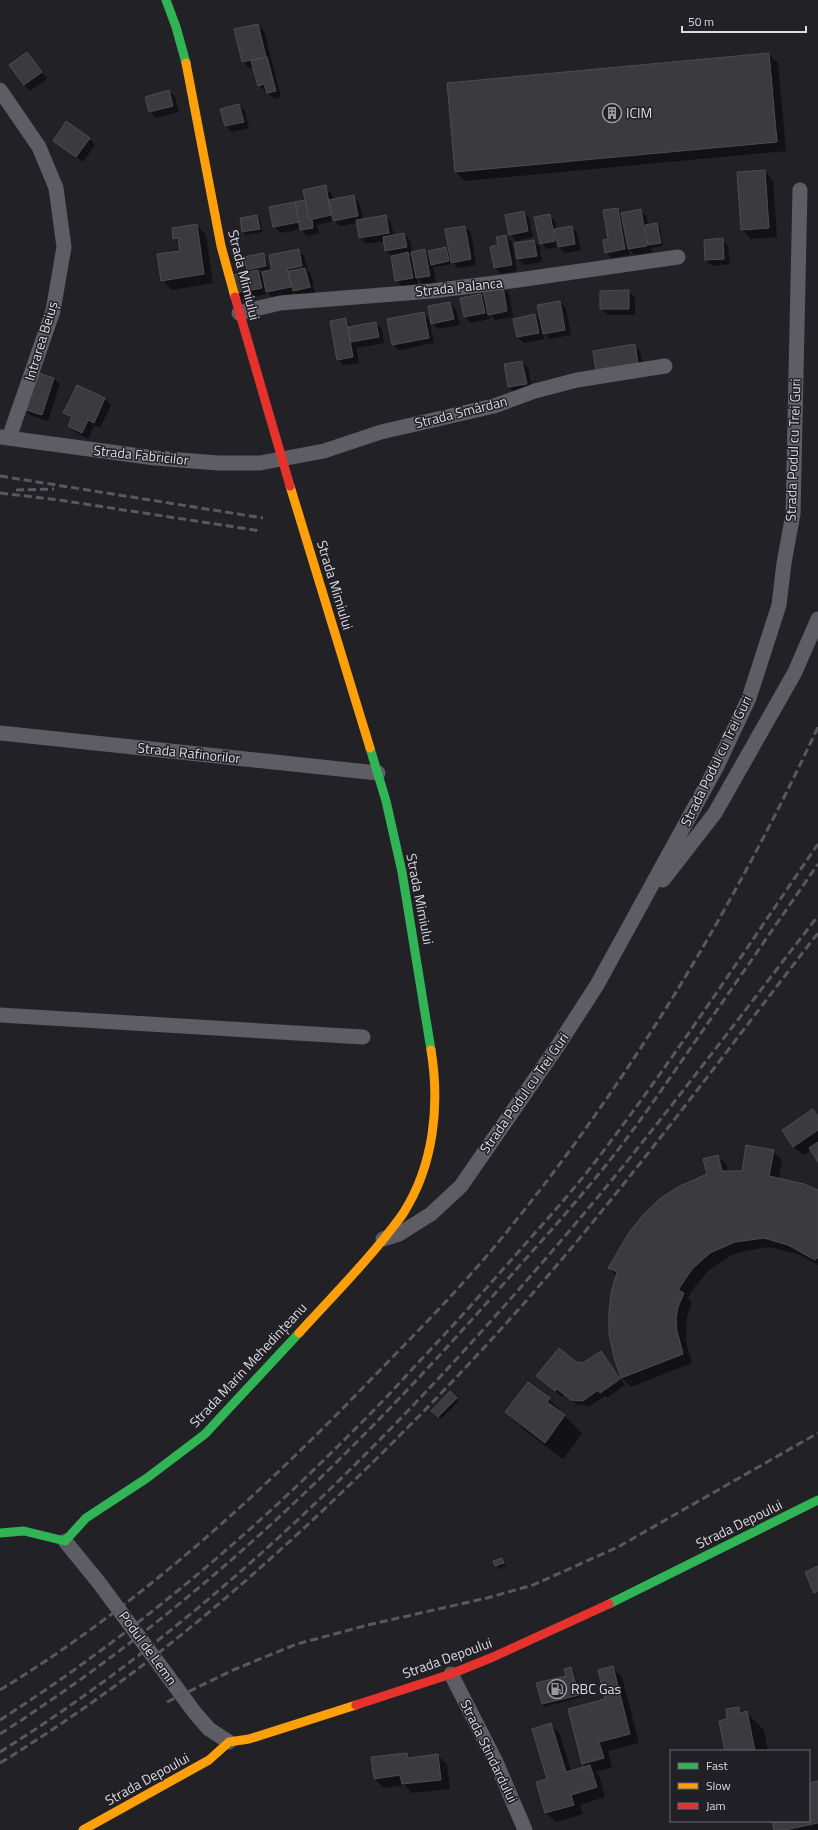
<svg xmlns="http://www.w3.org/2000/svg" width="818" height="1830" viewBox="0 0 818 1830" font-family="'Titillium Web',sans-serif">
<style>
.shadow{fill:#0007;fill-rule:evenodd}
.building{fill:#3b3a3e;stroke:#4d4c50}
.lines{fill:none;stroke-linecap:round;stroke-linejoin:round}
.street{stroke:#5e5c64;stroke-width:15}
.fast{stroke:#30b455;stroke-width:9}
.slow{stroke:#ff9f0a;stroke-width:9}
.jam{stroke:#e5322d;stroke-width:9}
.rail{stroke:#59585e;stroke-width:3;stroke-dasharray:8 4;stroke-linecap:butt}
.labels{text-anchor:middle;stroke-width:3;stroke-linejoin:round;paint-order:stroke}
.poi-label{font-size:14px;fill:#dcdbdf;stroke:#212027;text-anchor:start}
.street-label{font-size:14px;fill:#dcdbdf;stroke:#212027}
</style>
<rect width="100%" height="100%" fill="#222126"/>
<!-- shadow -->
<g class="shadow">
<path d="M258 25 264 31 281 97 274 99 267 91H265L258 85 254 67 249 68 243 62Z"/>
<path d="M27 53 47 79 30 91 24 85Z"/>
<path d="M769 54 778 63 786 151 465 181 456 172Z"/>
<path d="M169 91 175 97 179 112 156 118 150 112Z"/>
<path d="M239 105 245 111 249 128 232 132 226 126 221 110Z"/>
<path d="M89 138 95 145 83 162 54 140Z"/>
<path d="M764 171 773 180 777 237 751 239 742 229Z"/>
<path d="M325 187 331 193 333 200 353 196 359 202 363 220 385 216 391 222 394 236 404 234 410 240 413 253 425 250 430 256 446 248 450 252 465 227 471 233 476 265 458 268 451 261V264L435 267 433 265 436 282 423 284 417 278 418 284 402 286 396 280 392 256 386 251 385 241 366 244 360 238 357 223 340 226 335 221 317 225 319 234 307 236 301 229 280 233 274 226ZM412 253 413 259 408 254Z"/>
<path d="M617 209 623 214 641 211 647 217 648 225 657 224 660 227 663 246 652 248 653 252 635 255 629 249 630 255 612 258 606 252Z"/>
<path d="M523 212 529 218 533 237 516 241 510 234Z"/>
<path d="M549 215 555 221 557 230 571 227 577 233 581 250 565 253 559 247 547 249 541 243Z"/>
<path d="M257 216 260 218 262 232 246 235 243 232 241 219Z"/>
<path d="M196 225 206 235 213 283 172 290 162 280 181 252 180 244 174 238Z"/>
<path d="M506 236 512 242 517 271 501 274 495 268 492 248 499 246Z"/>
<path d="M722 240 728 246 730 264 712 266 706 260Z"/>
<path d="M533 241 540 247 542 262 524 265 518 259 515 244Z"/>
<path d="M298 250 304 256 308 271 311 275 314 285 297 289V291L314 287 315 293 300 296 296 293 273 298 266 291 267 294 243 299 237 293 251 272 248 269 263 254 266 257 269 269 258 271 264 277Z"/>
<path d="M502 287 509 294 513 317 495 320 490 315V319L471 323 465 317 481 295 486 300Z"/>
<path d="M629 291 635 298V315H608L601 309Z"/>
<path d="M560 302 566 308 571 335 550 339 543 333 544 339 524 343 517 337 535 315 542 322Z"/>
<path d="M450 303 456 309 460 325 438 329 432 323Z"/>
<path d="M423 313 429 319 434 343 399 350 392 344Z"/>
<path d="M346 319 352 328 376 323 382 329 384 343 356 348 359 363 344 365 338 359Z"/>
<path d="M634 345 640 351 643 369 603 375Z"/>
<path d="M522 362 528 368 532 389 515 393 509 387Z"/>
<path d="M53 378 60 384 48 421 30 415 24 409Z"/>
<path d="M77 386 105 399 111 405 100 428 94 425 88 439 75 432 69 426 72 419 65 412Z"/>
<path d="M813 1110 818 1115V1160L811 1150 803 1155 793 1146Z"/>
<path d="M773 1151 782 1160 779 1179 818 1191V1265L798 1254 768 1247 745 1251 732 1255 709 1270 693 1289 688 1298 692 1303 687 1317 686 1341 692 1363 631 1387 622 1378 615 1357 617 1277 609 1268 708 1175 717 1156 727 1165 728 1172H743Z"/>
<path d="M601 1352 625 1385 607 1398 605 1396 590 1406 578 1405 564 1394 562 1397 537 1376 575 1363 584 1364Z"/>
<path d="M450 1393 459 1401 441 1419 433 1411Z"/>
<path d="M549 1399 582 1434 563 1459 524 1430 506 1412Z"/>
<path d="M502 1559 506 1566 499 1569 495 1561Z"/>
<path d="M612 1667 622 1677 639 1743 608 1751 612 1768 596 1772 599 1775 605 1797 580 1805 583 1814 556 1822 546 1813 537 1783 548 1779 551 1725 560 1734 571 1771 586 1767 583 1764 607 1700Z"/>
<path d="M571 1668 574 1671 581 1697 545 1707 542 1704 567 1676Z"/>
<path d="M739 1708 744 1713 746 1712 764 1730 768 1751H726L729 1720Z"/>
<path d="M407 1754 411 1758 437 1755 447 1764 450 1789 412 1793 404 1785 384 1788 375 1779Z"/>
<path d="M818 1782V1830H775L773 1821H809V1784Z"/>
<path d="M743 1821H758L746 1823Z"/>
</g>
<!-- building -->
<g class="building">
<path d="M258 24 266 57 242 62 234 29Z"/>
<path d="M27 52 42 72 24 85 9 65Z"/>
<path d="M769 53 777 142 455 172 447 83Z"/>
<path d="M267 57 276 91 267 93 264 84 258 86 251 61Z"/>
<path d="M169 90 173 106 149 112 145 97Z"/>
<path d="M239 104 244 122 225 126 220 109Z"/>
<path d="M66 121 90 138 76 157 53 141Z"/>
<path d="M765 170 769 228 741 230 737 172Z"/>
<path d="M326 185 331 215 309 220 303 190Z"/>
<path d="M354 195 358 216 333 221 329 200Z"/>
<path d="M305 200 309 220 312 219 313 228 300 230 295 202Z"/>
<path d="M295 202 299 222 273 227 269 207Z"/>
<path d="M618 208 625 249 605 253 603 240 608 239 603 210Z"/>
<path d="M641 209 647 246 628 249 621 213Z"/>
<path d="M524 211 528 231 509 235 505 215Z"/>
<path d="M550 214 555 241 540 244 534 217Z"/>
<path d="M257 215 260 229 242 232 240 218Z"/>
<path d="M386 215 389 233 359 238 356 220Z"/>
<path d="M657 223 661 243 648 245 645 225Z"/>
<path d="M197 224 204 274 161 281 157 254 180 251 178 238 173 239 172 228Z"/>
<path d="M465 226 471 259 451 263 445 229Z"/>
<path d="M572 226 575 244 558 247 554 229Z"/>
<path d="M404 233 407 247 385 251 383 237Z"/>
<path d="M506 235 512 265 494 268 490 247 498 245 496 237Z"/>
<path d="M723 238 724 259 705 260 704 240Z"/>
<path d="M534 240 537 256 517 259 514 243Z"/>
<path d="M446 247 449 261 431 265 428 251Z"/>
<path d="M299 249 302 266 287 269 291 287 266 292 262 272 272 270 269 255Z"/>
<path d="M425 249 430 276 416 278 411 252Z"/>
<path d="M408 252 413 278 395 281 391 256Z"/>
<path d="M264 253 266 266 247 270 244 257Z"/>
<path d="M305 268 310 287 293 291 288 271Z"/>
<path d="M258 270 262 288 236 293 232 275Z"/>
<path d="M503 286 507 311 488 315 483 290Z"/>
<path d="M629 290V309H600V291Z"/>
<path d="M481 294 485 313 464 317 460 298Z"/>
<path d="M560 301 565 330 543 334 537 305Z"/>
<path d="M450 302 454 319 431 324 428 306Z"/>
<path d="M424 312 429 338 392 345 387 319Z"/>
<path d="M535 314 539 333 517 337 513 319Z"/>
<path d="M346 318 353 357 337 360 330 321Z"/>
<path d="M376 322 379 337 351 342 348 327Z"/>
<path d="M635 344 638 363 596 370 593 351Z"/>
<path d="M522 361 527 384 508 387 504 364Z"/>
<path d="M35 372 54 378 42 415 23 409Z"/>
<path d="M77 385 105 398 94 423 88 420 82 433 68 426 72 417 63 413Z"/>
<path d="M813 1109 818 1116V1130L793 1147 782 1130Z"/>
<path d="M818 1142V1162L809 1148Z"/>
<path d="M746 1145 774 1150 769 1176 804 1184 818 1190V1257L815 1260 788 1245 764 1238 735 1242 710 1253 692 1269 678 1290 684 1293 678 1307 676 1319 677 1331 683 1354 621 1378 614 1357 609 1334V1312L611 1293 617 1272 608 1268 630 1231 646 1212 662 1197 680 1186 707 1174 703 1159 718 1155 722 1171H742Z"/>
<path d="M559 1348 576 1362 583 1363 601 1351 620 1379 600 1393 598 1390 583 1401 571 1400 557 1389 555 1391 536 1376Z"/>
<path d="M528 1382 550 1398 547 1402 565 1415 545 1443 505 1412Z"/>
<path d="M450 1391 457 1398 438 1417 431 1411Z"/>
<path d="M502 1558 504 1563 495 1566 493 1561Z"/>
<path d="M818 1566V1591L814 1593 805 1572Z"/>
<path d="M613 1666 630 1734 599 1742 604 1758 582 1764 568 1709 605 1699 598 1670Z"/>
<path d="M571 1667 579 1695 542 1704 536 1683 566 1676 564 1669Z"/>
<path d="M739 1707 740 1713 747 1711 755 1751H725L719 1721 727 1719 726 1709Z"/>
<path d="M551 1723 566 1772 590 1765 597 1787 571 1795 574 1805 545 1813 536 1782 547 1779 532 1729Z"/>
<path d="M407 1753 408 1758 438 1754 441 1780 402 1784 400 1775 374 1779 371 1757Z"/>
<path d="M818 1781V1823L785 1830H774L772 1821H809V1783Z"/>
</g>
<g class="lines">
<!-- street -->
<g class="street">
<path d="M0 90 39 147 56 188 64 247 53 311 9 438"/>
<path d="M239 313 280 303 432 291 511 281 678 257"/>
<path d="M0 437 155 458 218 463H260L324 451 381 432 494 406 535 391 577 380 665 366"/>
<path d="M0 733 378 773"/>
<path d="M663 880 715 813 795 672 818 619"/>
<path d="M0 1015 363 1037"/>
<path d="M383 1239 399 1234 431 1214 461 1186 557 1047 597 985 716 768 749 698 779 605 784 563 793 514 800 190"/>
<path d="M65 1541 100 1584 195 1713 209 1729 229 1742"/>
<path d="M451 1674 496 1762 525 1830"/>
</g>
<!-- fast -->
<g class="fast">
<path d="M166 0 176 27 186 63"/>
<path d="M370 748 386 801 402 872 431 1050"/>
<path d="M0 1533 24 1531 65 1541 86 1518 147 1478 205 1434 299 1333"/>
<path d="M609 1604 818 1500"/>
</g>
<!-- slow -->
<g class="slow">
<path d="M186 63 221 246 235 297"/>
<path d="M290 486 370 748"/>
<path d="M299 1333C328 1301 359 1270 386 1236 392 1228 399 1220 404 1212 434 1164 440 1105 431 1050"/>
<path d="M83 1830 209 1760 229 1742 249 1739 356 1705"/>
</g>
<!-- jam -->
<g class="jam">
<path d="M235 297 290 486"/>
<path d="M356 1705 451 1674 493 1657 609 1604"/>
</g>
<!-- rail -->
<g class="rail">
<path d="M0 476 263 518"/>
<path d="M16 490 54 489"/>
<path d="M0 493 59 500 261 531"/>
<path d="M0 1690C130 1611 245 1508 351 1400 400 1349 451 1299 496 1245 626 1088 732 911 818 727"/>
<path d="M167 1702 233 1670 297 1644 372 1624 487 1598 533 1585 618 1547 818 1433"/>
<path d="M0 1720C131 1636 251 1535 360 1424 385 1400 407 1374 431 1349 464 1314 496 1277 528 1241 551 1215 574 1189 595 1162 674 1059 745 950 818 844"/>
<path d="M0 1734C189 1613 343 1466 491 1298 536 1247 583 1196 624 1142 651 1106 676 1069 701 1033 740 977 779 920 818 864"/>
<path d="M0 1752C236 1604 430 1399 607 1186 679 1098 748 1006 818 916"/>
<path d="M0 1763C126 1686 230 1599 337 1497 405 1432 471 1364 533 1293 633 1178 724 1054 818 933"/>
</g>
</g>
<!-- icons -->
<defs>
<g id="building-ring" transform="scale(1)"><circle r="9.5" fill="#212027" stroke="#9b9a9e" stroke-width="1.5"/><path d="M-4-6H4V6H1V3H-1V6H-4ZM-2.5-4.3h1.7v1.8h-1.7ZM.8-4.3h1.7v1.8H.8ZM-2.5-1h1.7V.8h-1.7ZM.8-1h1.7V.8H.8Z" fill="#9b9a9e"/></g>
<g id="fuel-ring" transform="scale(1)"><circle r="9.5" fill="#212027" stroke="#9b9a9e" stroke-width="1.5"/><path d="M-5.5-6h7V0h2V4h1.3V-2.5L3-4.5l.8-.8L6-3V5H2.5V1h-1V6h-7ZM-4.2-4.7v3.2H.2V-4.7Z" fill="#9b9a9e"/></g>
</defs>
<g fill-rule="evenodd">
<use href="#building-ring" x="612" y="113"/>
<use href="#fuel-ring" x="557" y="1689"/>
</g>
<g class="labels">
<!-- poi labels -->
<g class="poi-label">
<text x="626" y="118">ICIM</text>
<text x="571" y="1694">RBC Gas</text>
</g>
<!-- street labels -->
<g class="street-label">
<text transform="translate(244 275) rotate(76)" y="5">Strada Mimiului</text>
<text transform="translate(459 287) rotate(-6)" y="5">Strada Palanca</text>
<text transform="translate(41 341) rotate(-73)" y="5">Intrarea Beiuș</text>
<text transform="translate(461 412) rotate(-14)" y="5">Strada Smârdan</text>
<text transform="translate(793 450) rotate(-88)" y="5">Strada Podul cu Trei Guri</text>
<text transform="translate(141 455) rotate(6)" y="5">Strada Fabricilor</text>
<text transform="translate(335 585) rotate(73)" y="5">Strada Mimiului</text>
<text transform="translate(189 753) rotate(6)" y="5">Strada Rafinorilor</text>
<text transform="translate(716 761) rotate(-64)" y="5">Strada Podul cu Trei Guri</text>
<text transform="translate(420 899) rotate(79)" y="5">Strada Mimiului</text>
<text transform="translate(524 1093) rotate(-55)" y="5">Strada Podul cu Trei Guri</text>
<text transform="translate(248 1365) rotate(-47)" y="5">Strada Marin Mehedințeanu</text>
<text transform="translate(739 1524) rotate(-26)" y="5">Strada Depoului</text>
<text transform="translate(148 1648) rotate(54)" y="5">Podul de Lemn</text>
<text transform="translate(447 1658) rotate(-20)" y="5">Strada Depoului</text>
<text transform="translate(489 1751) rotate(64)" y="5">Strada Stindardului</text>
<text transform="translate(147 1779) rotate(-29)" y="5">Strada Depoului</text>
</g>
</g>
<!-- legend -->
<rect x="670" y="1750" width="140" height="72" fill="#212027" stroke="#6c6b71"/>
<rect x="678" y="1763" width="20" height="6" fill="#30b455" stroke="#6c6b71"/>
<text x="706" y="1770" font-size="12" fill="#dcdbdf">Fast</text>
<rect x="678" y="1783" width="20" height="6" fill="#ff9f0a" stroke="#6c6b71"/>
<text x="706" y="1790" font-size="12" fill="#dcdbdf">Slow</text>
<rect x="678" y="1803" width="20" height="6" fill="#e5322d" stroke="#6c6b71"/>
<text x="706" y="1810" font-size="12" fill="#dcdbdf">Jam</text>
<!-- scale -->
<path d="M682 26v6h124v-6" fill="none" stroke="#dcdbdf" stroke-width="2"/>
<text x="688" y="26" font-size="12" fill="#dcdbdf" stroke="#212027" stroke-width="3" paint-order="stroke">50 m</text>
</svg>
